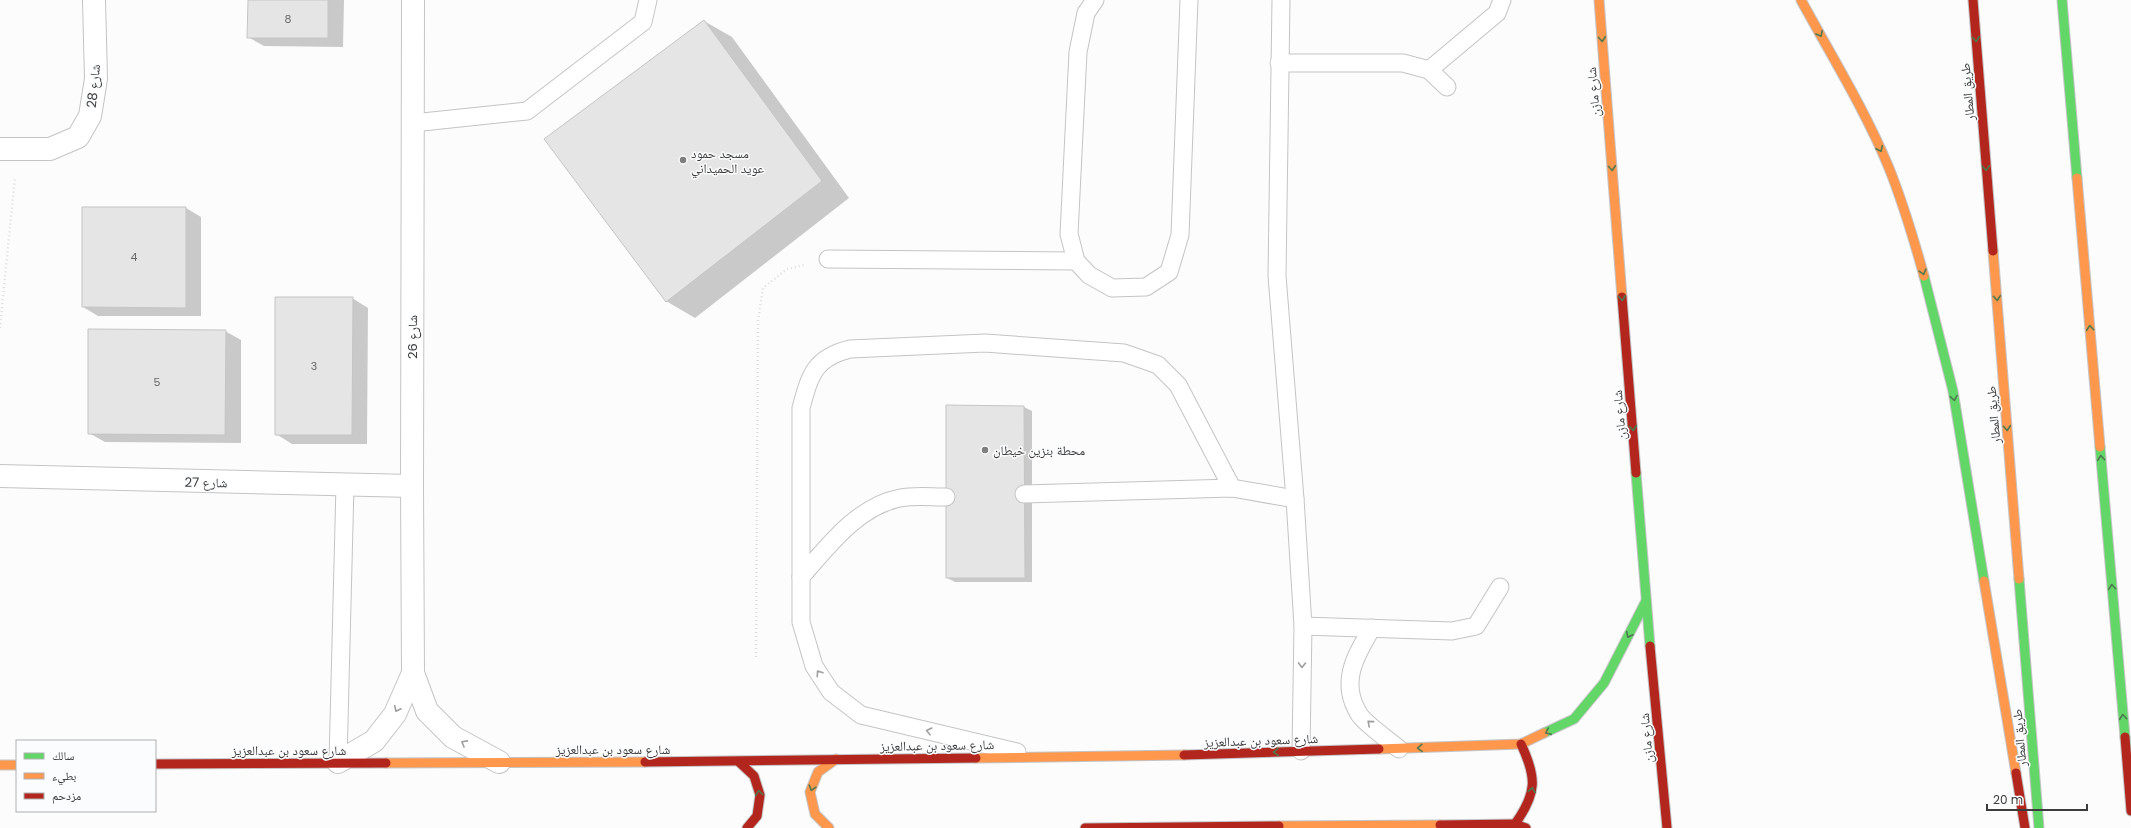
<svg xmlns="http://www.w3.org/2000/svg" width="2131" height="828" viewBox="0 0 2131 828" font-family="Poppins,'Noto Naskh Arabic',sans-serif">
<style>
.shadow{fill:#0003}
.building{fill:#e5e5e5;stroke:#c5c5c4}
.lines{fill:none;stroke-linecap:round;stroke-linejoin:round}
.lane-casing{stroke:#c4c4c5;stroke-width:19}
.street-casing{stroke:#c4c4c5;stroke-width:24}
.fast-casing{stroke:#c4c4c5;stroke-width:11}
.slow-casing{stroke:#c4c4c5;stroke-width:11}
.jam-casing{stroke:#c4c4c5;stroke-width:11}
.path{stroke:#dddede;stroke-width:2.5;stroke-dasharray:1 3;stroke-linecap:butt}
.lane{stroke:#fff;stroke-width:17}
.street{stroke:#fff;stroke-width:22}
.fast{stroke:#63d668;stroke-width:9}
.slow{stroke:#ff974d;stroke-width:9}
.jam{stroke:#b3261e;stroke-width:9}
.oneway{stroke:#4c7a4e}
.oneway2{stroke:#9e9e9e}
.poi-dot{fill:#7f7f80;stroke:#fbfcfd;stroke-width:1.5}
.labels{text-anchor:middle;stroke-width:3;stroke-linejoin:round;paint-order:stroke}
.number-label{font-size:11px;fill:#686869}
.street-label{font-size:13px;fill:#3c3c3d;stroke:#fbfcfd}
.poi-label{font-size:13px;fill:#3c3c3d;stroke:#fbfcfd;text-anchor:start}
</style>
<rect width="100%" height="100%" fill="#fcfcfc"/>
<!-- shadow -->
<g class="shadow">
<path d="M249 0H344L343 47 264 46 248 37Z"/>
<path d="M704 21 732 37 849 198 695 318 666 301Z"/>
<path d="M186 208 201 217V316H98L83 307Z"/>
<path d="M352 298 368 308 367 444H292L276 434Z"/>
<path d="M225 331 241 340V443L105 442 89 433Z"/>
<path d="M947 406 1024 407 1032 411V582H955L947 578Z"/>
</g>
<!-- building -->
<g class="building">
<path d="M248 0H328V38H247Z"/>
<path d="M704 20 822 181 666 302 544 139Z"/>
<path d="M82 207H186V308L82 307Z"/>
<path d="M275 297H353L352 435H275Z"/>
<path d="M88 329 226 330 225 435 88 434Z"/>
<path d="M946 405 1024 406 1025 578H946Z"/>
</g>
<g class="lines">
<!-- lane casing -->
<g class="lane-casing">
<g id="lane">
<path d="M1095 0 1086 13 1078 52 1069 234 1076 261 1089 275 1112 288 1146 287 1169 272 1180 235 1189 0"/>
<path d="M1281 0 1277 276 1295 499 1303 626 1301 751"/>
<path d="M1279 63H1403L1429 70 1447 87"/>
<path d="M1429 70 1497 13 1502 0"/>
<path d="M413 123 527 111 643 22 648 0"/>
<path d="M828 259 1076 261"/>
<path d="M1024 494 1232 488 1295 499"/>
<path d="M801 577C828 546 858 506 900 498 915 495 931 497 946 497"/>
<path d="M1303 626 1452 631 1476 626 1500 587"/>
<path d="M1372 628C1356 655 1339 682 1359 714 1365 724 1389 740 1399 749"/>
<path d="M1017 752 861 715 831 692 814 666 801 622V408C810 375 814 358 850 349L985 343 1124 353 1158 365 1178 385 1232 488"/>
<path d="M338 762 345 485"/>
</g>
</g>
<!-- street casing -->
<g class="street-casing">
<g id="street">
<path d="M413 0 412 486 413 673 427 711 453 737 499 762"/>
<path d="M0 149H50L78 137 90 116 96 79 94 0"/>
<path d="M0 476 412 486"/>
<path d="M338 762 374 741 395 714 413 673"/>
</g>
</g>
<!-- fast casing -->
<g class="fast-casing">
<g id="fast">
<path d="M2062 0 2077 178"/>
<path d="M1924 276 1953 391 1984 581"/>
<path d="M2100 447 2125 737"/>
<path d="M1636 473 1650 646"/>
<path d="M2019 579 2039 828"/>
<path d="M1544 733 1574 719 1604 683 1646 601"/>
</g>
</g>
<!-- slow casing -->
<g class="slow-casing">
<g id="slow">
<path d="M1599 0 1622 297"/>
<path d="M1801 0C1831 55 1865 110 1889 168 1903 203 1914 240 1924 276"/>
<path d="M2077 178 2100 447"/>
<path d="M1993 251 2019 579"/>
<path d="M1984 581 2016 773"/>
<path d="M1379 749 1521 744 1544 733"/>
<path d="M976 758 1184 755"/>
<path d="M386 763 645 762"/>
<path d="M0 765H17"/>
<path d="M1279 826 1440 825"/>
<path d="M829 828 815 814 810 792 818 772 836 759"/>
</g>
</g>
<!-- jam casing -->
<g class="jam-casing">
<g id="jam">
<path d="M1973 0 1993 251"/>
<path d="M1622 297 1636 473"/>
<path d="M1650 646 1667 828"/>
<path d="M2125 737 2131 811"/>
<path d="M1184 755 1379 749"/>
<path d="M645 762 976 758"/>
<path d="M739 762 754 776 760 795 757 816 747 828"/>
<path d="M155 764 386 763"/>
<path d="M2016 773 2025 828"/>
<path d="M1515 824C1537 793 1537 778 1521 744"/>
<path d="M1440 825 1515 824 1526 828"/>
<path d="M1085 828 1279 826"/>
</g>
</g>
<!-- path -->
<g class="path">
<path d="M0 328 15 177"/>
<path d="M756 657 758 321 763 288 787 269 804 265"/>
</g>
<!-- lane -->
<use href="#lane" class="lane"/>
<!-- street -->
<use href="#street" class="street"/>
<!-- fast -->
<use href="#fast" class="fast"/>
<!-- slow -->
<use href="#slow" class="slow"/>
<!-- jam -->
<use href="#jam" class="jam"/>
</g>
<!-- one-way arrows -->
<defs><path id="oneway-chevron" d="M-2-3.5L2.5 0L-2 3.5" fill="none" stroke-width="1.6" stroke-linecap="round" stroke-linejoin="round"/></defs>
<g class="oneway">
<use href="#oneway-chevron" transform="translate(1820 34) rotate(61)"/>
<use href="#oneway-chevron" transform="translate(1602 39) rotate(85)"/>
<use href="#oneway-chevron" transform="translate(1976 39) rotate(85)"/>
<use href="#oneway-chevron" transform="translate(1880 149) rotate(64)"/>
<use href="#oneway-chevron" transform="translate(1612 168) rotate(85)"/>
<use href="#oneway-chevron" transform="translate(1986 168) rotate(85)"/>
<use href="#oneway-chevron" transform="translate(1923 272) rotate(74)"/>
<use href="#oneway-chevron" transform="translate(1622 298) rotate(85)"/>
<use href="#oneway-chevron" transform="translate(1997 298) rotate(85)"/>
<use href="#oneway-chevron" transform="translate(2090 328) rotate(-95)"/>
<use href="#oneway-chevron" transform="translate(1954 398) rotate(81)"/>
<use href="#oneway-chevron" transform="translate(1633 428) rotate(85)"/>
<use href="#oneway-chevron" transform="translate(2007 428) rotate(85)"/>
<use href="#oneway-chevron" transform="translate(2101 458) rotate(-95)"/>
<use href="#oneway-chevron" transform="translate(2112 587) rotate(-95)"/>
<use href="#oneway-chevron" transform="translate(1629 635) rotate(117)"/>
<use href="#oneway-chevron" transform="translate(2123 717) rotate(-95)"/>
<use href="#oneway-chevron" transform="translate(1548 732) rotate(155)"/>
<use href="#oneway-chevron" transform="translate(1420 748) rotate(178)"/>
<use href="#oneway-chevron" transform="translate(1276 752) rotate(178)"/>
<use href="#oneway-chevron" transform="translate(812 788) rotate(107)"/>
<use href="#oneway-chevron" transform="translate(1532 790) rotate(-79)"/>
<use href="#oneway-chevron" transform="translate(759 793) rotate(-98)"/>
</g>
<g class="oneway2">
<use href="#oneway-chevron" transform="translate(1302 665) rotate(91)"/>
<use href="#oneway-chevron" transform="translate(819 673) rotate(-124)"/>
<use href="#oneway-chevron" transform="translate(397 709) rotate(116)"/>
<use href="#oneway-chevron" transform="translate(1370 723) rotate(-139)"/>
<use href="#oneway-chevron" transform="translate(929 731) rotate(-166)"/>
<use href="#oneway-chevron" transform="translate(464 743) rotate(-151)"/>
</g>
<!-- markers -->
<g class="poi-dot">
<circle cx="683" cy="160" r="4"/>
<circle cx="985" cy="450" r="4"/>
</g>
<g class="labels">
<!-- number labels -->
<g class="number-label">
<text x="288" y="23">8</text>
<text x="134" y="261">4</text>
<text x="314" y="370">3</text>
<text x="157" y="386">5</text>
</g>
<!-- street labels -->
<g class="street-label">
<text transform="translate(93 86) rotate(-84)" y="5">شارع 28</text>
<text transform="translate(1593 92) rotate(-95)" y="5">شارع مازن</text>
<text transform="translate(1967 92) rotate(-95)" y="5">طريق المطار</text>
<text transform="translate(412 337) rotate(-90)" y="5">شارع 26</text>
<text transform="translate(1619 415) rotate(-95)" y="5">شارع مازن</text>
<text transform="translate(1993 415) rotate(-95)" y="5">طريق المطار</text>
<text transform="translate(206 482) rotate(1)" y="5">شارع 27</text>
<text transform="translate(1646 738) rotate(-95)" y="5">شارع مازن</text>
<text transform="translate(2019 738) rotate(-95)" y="5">طريق المطار</text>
<text transform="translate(1261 740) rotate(-2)" y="5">شارع سعود بن عبدالعزيز</text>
<text transform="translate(937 745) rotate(-1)" y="5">شارع سعود بن عبدالعزيز</text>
<text x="613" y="754">شارع سعود بن عبدالعزيز</text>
<text x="289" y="755">شارع سعود بن عبدالعزيز</text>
</g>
<!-- poi labels -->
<g class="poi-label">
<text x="691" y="158">مسجد حمود<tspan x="691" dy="15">عويد الحميداني</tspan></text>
<text x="993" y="455">محطة بنزين خيطان</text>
</g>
</g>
<!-- legend -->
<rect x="16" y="740" width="140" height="72" fill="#fbfcfd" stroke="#afafb0"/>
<rect x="24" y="753" width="20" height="6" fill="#63d668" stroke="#afafb0"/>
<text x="52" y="760" font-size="12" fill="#3c3c3d">سالك</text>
<rect x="24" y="773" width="20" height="6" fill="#ff974d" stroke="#afafb0"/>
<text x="52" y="780" font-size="12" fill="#3c3c3d">بطيء</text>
<rect x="24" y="793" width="20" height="6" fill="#b3261e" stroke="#afafb0"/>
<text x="52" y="800" font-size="12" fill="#3c3c3d">مزدحم</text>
<!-- scale -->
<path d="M1987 804v6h100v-6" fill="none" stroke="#3c3c3d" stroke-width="2"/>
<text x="1993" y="804" font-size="12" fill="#3c3c3d" stroke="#fbfcfd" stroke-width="3" paint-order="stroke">20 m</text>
</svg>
